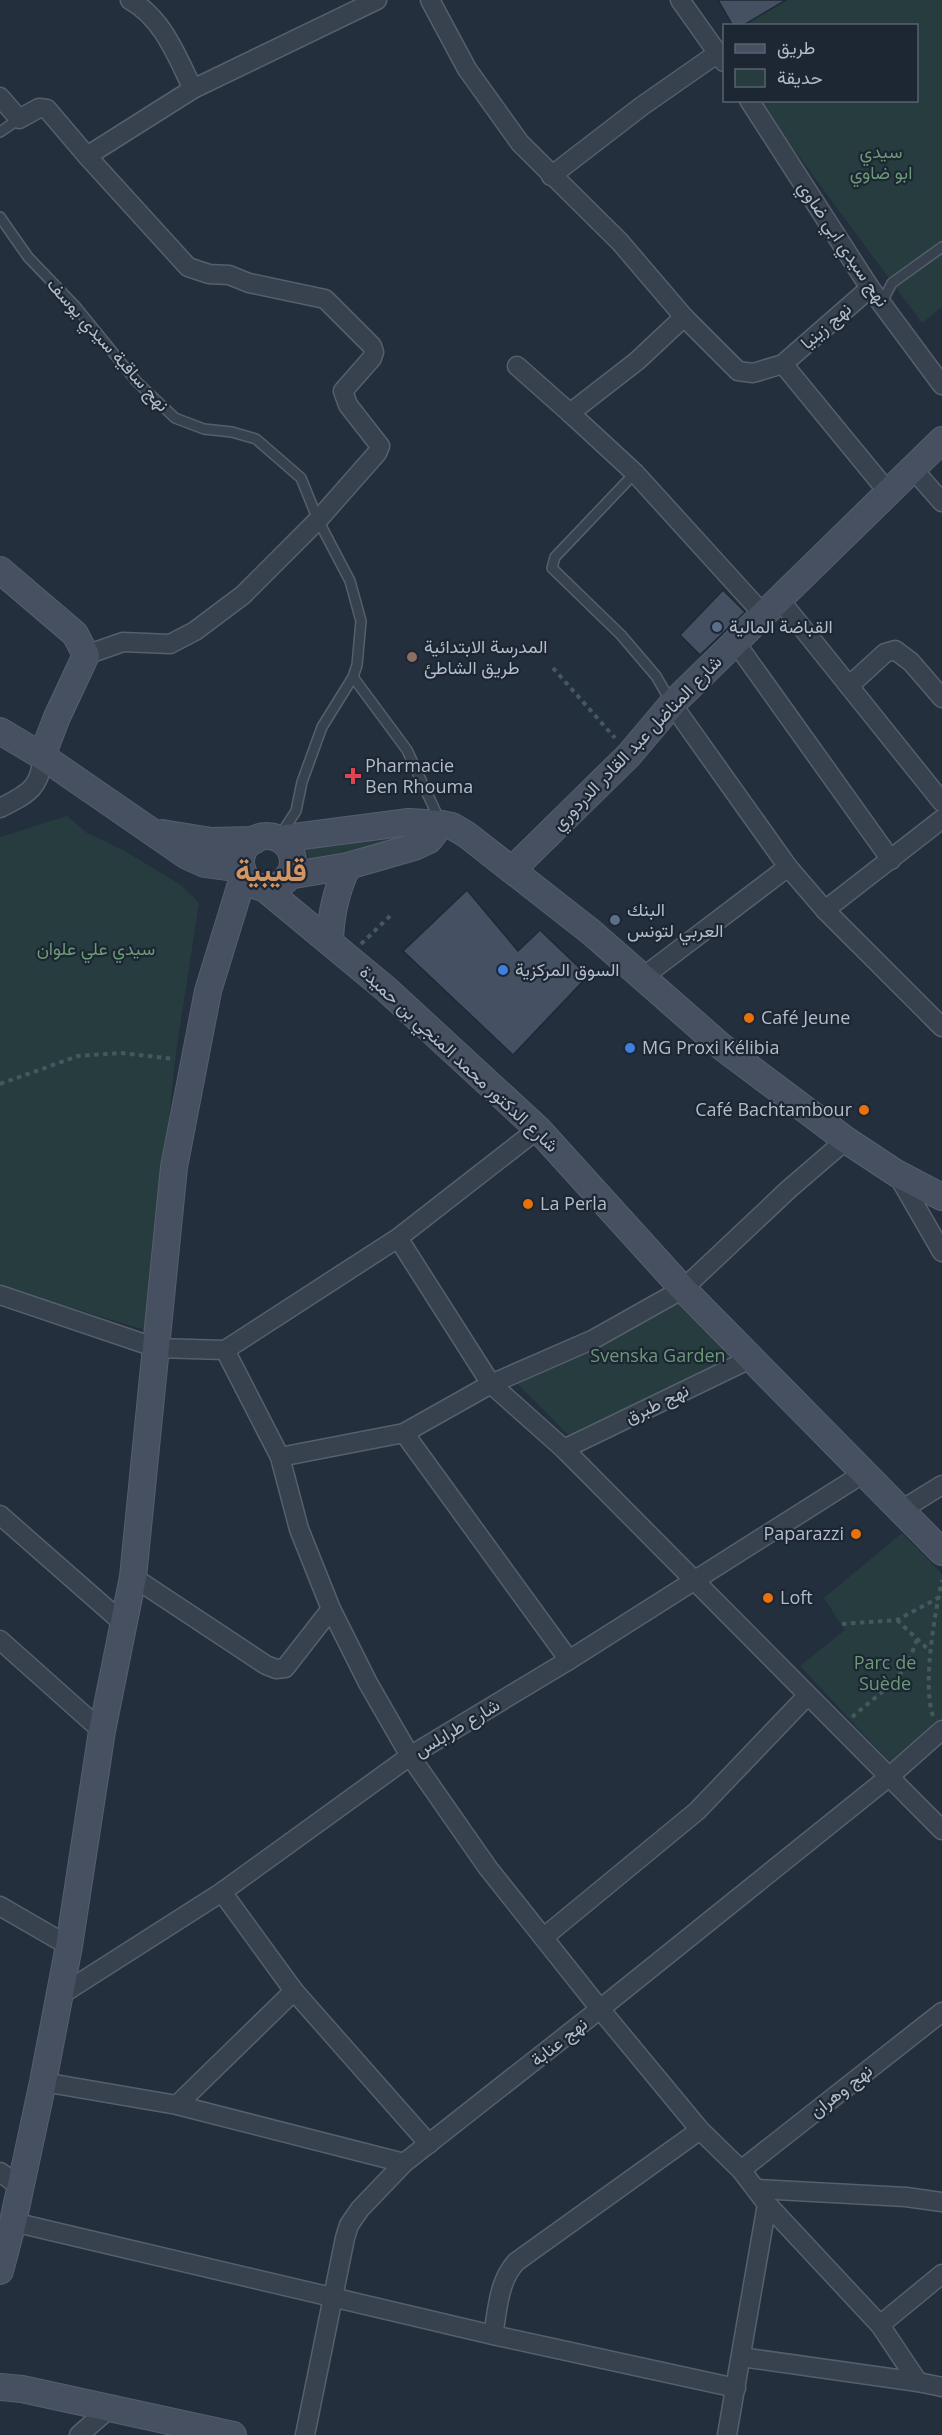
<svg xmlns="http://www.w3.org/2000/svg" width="942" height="2435" viewBox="0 0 942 2435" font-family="'Open Sans',Vazirmatn,sans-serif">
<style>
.green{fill:#263c3f}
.building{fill:#455162;stroke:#1f2835;stroke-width:1.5}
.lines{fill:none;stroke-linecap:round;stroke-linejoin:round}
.lane-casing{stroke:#565f6c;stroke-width:12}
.street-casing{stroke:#565f6c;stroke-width:21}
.secondary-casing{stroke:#565f6c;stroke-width:28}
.path{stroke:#44595c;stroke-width:4;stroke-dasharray:4.5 4.5;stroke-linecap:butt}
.lane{stroke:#38414e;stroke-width:9}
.street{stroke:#38414e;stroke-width:18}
.secondary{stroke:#465061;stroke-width:26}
.service-dot{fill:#5c6f8a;stroke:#1d2633;stroke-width:2}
.education-dot{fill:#8d6e63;stroke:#1d2633;stroke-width:2}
.health-dot{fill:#e0444e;stroke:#1d2633;stroke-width:2}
.shop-dot{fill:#3f7fe0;stroke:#1d2633;stroke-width:2}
.food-dot{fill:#e8710a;stroke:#1d2633;stroke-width:2}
.labels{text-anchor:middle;stroke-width:4.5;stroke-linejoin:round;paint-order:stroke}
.park-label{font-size:18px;fill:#6b9a76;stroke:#1d2633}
.street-label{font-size:18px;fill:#b4bcc9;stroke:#1d2633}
.poi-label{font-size:18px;fill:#b4bcc9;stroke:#1d2633;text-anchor:start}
.town-label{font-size:30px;font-weight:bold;fill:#d59563;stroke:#1d2633}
</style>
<rect width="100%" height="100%" fill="#242f3e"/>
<!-- green -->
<g class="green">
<path d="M786 0H942V307L922 323 758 101 916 100V26H742Z"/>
<path d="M67 816 87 833 121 849 181 885 199 903 175 1059 148 1331 0 1286V837Z"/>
<path d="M422 831 311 866 303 841Z"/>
<path d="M672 1298 738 1364 581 1448 517 1383Z"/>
<path d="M902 1533 942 1574V1734L898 1771 800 1666 845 1630 824 1598Z"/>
</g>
<!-- building -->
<g class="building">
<path d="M718 0H786L742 26H733Z"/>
<path d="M723 590 745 612 700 655 680 635Z"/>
<path d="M467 890 518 951 540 930 588 976 513 1055 403 951Z"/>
</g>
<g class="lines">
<!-- lane casing -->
<g class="lane-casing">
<g id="lane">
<path d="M0 132 19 119"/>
<path d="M0 217 28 257 76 307 137 382 175 418 204 429 232 432 256 439 301 478 318 520 350 581 361 621 357 665 353 677 322 727 302 782 296 811 281 834"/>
<path d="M882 302 892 283 942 247"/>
<path d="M635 473 555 557 552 568 621 635 656 676 671 702"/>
<path d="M353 677 407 750 440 821"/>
</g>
</g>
<!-- street casing -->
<g class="street-casing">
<g id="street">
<path d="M130 0C163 18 177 57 193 89"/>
<path d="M430 0 467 69 520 143 620 242 684 317 738 371 753 373 783 364 888 492"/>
<path d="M680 0 724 62"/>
<path d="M0 97 19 119 39 108 47 109 87 156 188 267 209 274 229 275 249 283 325 299 372 346 374 352 372 358 343 391 348 405 380 446 377 453 318 520 243 595 195 631 170 644 123 642 86 655"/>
<path d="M749 100 870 288 942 385"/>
<path d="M87 156 193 89 377 0"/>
<path d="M551 176 642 106 718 53"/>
<path d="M684 317 637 361 570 413 635 473 764 615"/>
<path d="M783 364 870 288"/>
<path d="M517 366 570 413"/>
<path d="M912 468 942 502"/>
<path d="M780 600 942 802"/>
<path d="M736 643 891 860"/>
<path d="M849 686 885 653 895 650 911 662 942 698"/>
<path d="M672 704 788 867 825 910 942 1027"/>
<path d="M0 808C26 795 42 788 42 756"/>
<path d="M825 910 942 819"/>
<path d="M643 977 788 867"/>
<path d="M897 1174 942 1252"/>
<path d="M398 1238 491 1384 564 1449 942 1830"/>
<path d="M0 1295 157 1348 225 1350 398 1238 538 1129"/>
<path d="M225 1350 280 1457 299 1529 331 1609 368 1683 410 1756 488 1868 600 2009 700 2130 741 2170 767 2204 880 2325 918 2382 942 2387"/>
<path d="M404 1433 569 1660"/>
<path d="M564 1449 750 1359"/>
<path d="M280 1457 404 1433 491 1384 594 1339 683 1289 789 1189 846 1140"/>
<path d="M900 1511 942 1485"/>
<path d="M0 1515 123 1623"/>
<path d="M133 1577 266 1665 276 1669 285 1668 331 1609"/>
<path d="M0 1640 102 1731"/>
<path d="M222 1892 294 1991 429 2144"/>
<path d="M0 1906 69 1946"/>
<path d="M544 1937 697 1811 807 1696"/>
<path d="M59 1996 222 1892 410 1756 569 1660 864 1473"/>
<path d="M43 2082 177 2105 404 2163"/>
<path d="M177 2105 294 1991"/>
<path d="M741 2170 942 2012"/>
<path d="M0 2172 19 2186"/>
<path d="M757 2189 906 2197 942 2202"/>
<path d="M13 2222 493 2335 736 2388"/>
<path d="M880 2325 942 2274"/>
<path d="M493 2335C498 2309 498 2282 516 2262L700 2130"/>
<path d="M741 2357 918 2382"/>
<path d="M79 2435 110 2408"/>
<path d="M305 2435 345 2238 349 2225 360 2209 404 2163 600 2009 890 1776 942 1730"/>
<path d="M727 2435 767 2204"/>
</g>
</g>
<!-- secondary casing -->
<g class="secondary-casing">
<g id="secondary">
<path d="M0 570 75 634 86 655 57 717 42 756"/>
<path d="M0 731 42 756 187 856 205 864 242 869"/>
<path d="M162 833 211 841 255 840"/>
<circle cx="267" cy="862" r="26"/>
<path d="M279 839 409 822 441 824 452 826 467 835 591 932 722 1047 846 1140 896 1173 942 1197"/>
<path d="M512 870 629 755 672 704 942 440"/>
<path d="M288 876 348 866 414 847 429 840 441 824"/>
<path d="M264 888 386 989 538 1129 683 1289 942 1552"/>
<path d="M330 940C331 913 336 890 348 866"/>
<path d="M0 2271 13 2222 43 2082 69 1946 102 1731 133 1577 174 1167 208 991 244 874"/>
<path d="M0 2387 22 2389 233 2435"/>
</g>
</g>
<!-- path -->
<g class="path">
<path d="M553 668 615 738"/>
<path d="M361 944 393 913"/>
<path d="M0 1084 78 1056 121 1053 175 1059"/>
<path d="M897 1620 931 1652"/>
<path d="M842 1624 897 1620 938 1598"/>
<path d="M933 1716C922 1683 935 1614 942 1580"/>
<path d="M852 1717 893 1683 908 1664 917 1639"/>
</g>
<!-- lane -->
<use href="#lane" class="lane"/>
<!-- street -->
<use href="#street" class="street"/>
<!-- secondary -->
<use href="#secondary" class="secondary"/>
</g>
<!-- markers -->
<g class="service-dot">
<circle cx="717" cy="627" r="6"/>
<circle cx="615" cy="920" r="6"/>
</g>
<circle class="education-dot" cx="412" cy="657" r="6"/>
<path class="health-dot" d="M350 767h6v6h6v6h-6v6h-6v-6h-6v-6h6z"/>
<g class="shop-dot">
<circle cx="503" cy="970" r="6"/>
<circle cx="630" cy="1048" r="6"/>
</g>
<g class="food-dot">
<circle cx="749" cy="1018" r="6"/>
<circle cx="864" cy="1110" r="6"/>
<circle cx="528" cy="1204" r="6"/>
<circle cx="856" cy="1534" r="6"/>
<circle cx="768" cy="1598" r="6"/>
</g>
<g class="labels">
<!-- park labels -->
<g class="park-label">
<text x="881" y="158">سيدي<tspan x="881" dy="21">ابو ضاوي</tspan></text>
<text x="96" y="955">سيدي علي علوان</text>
<text x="658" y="1362">Svenska Garden</text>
<text x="885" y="1669">Parc de<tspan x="885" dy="21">Suède</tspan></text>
</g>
<!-- street labels -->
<g class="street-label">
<text transform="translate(843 244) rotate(56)" y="6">نهج سيدي ابي ضاوي</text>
<text transform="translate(826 326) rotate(-41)" y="6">نهج زينيا</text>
<text transform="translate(108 345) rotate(48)" y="6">نهج ساقية سيدي يوسف</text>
<text transform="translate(637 743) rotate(-46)" y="6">شارع المناضل عبد القادر الدردوري</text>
<text transform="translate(459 1059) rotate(43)" y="6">شارع الدكتور محمد المنجي بن حميدة</text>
<text transform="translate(657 1404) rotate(-26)" y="6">نهج طبرق</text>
<text transform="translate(457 1728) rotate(-31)" y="6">شارع طرابلس</text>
<text transform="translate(559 2042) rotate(-38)" y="6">نهج عنابة</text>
<text transform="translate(841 2091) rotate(-38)" y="6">نهج وهران</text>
</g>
<!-- poi labels -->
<g class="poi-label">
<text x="729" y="633">القباضة المالية</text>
<text x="424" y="653">المدرسة الابتدائية<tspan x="424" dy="21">طريق الشاطئ</tspan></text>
<text x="365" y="772">Pharmacie<tspan x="365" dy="21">Ben Rhouma</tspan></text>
<text x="627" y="916">البنك<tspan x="627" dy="21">العربي لتونس</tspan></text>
<text x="515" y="976">السوق المركزية</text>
<text x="761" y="1024">Café Jeune</text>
<text x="642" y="1054">MG Proxi Kélibia</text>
<text x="852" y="1116" text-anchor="end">Café Bachtambour</text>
<text x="540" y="1210">La Perla</text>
<text x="844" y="1540" text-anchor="end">Paparazzi</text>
<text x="780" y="1604">Loft</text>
</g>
<!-- town labels -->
<g class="town-label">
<text x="271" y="881">قليبية</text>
</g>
</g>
<!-- legend -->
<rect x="723" y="24" width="195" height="78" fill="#1d2633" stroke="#59626f" stroke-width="1.5"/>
<rect x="735" y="44" width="30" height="9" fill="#465061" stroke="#59626f" stroke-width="1.5"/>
<text x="777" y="54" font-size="18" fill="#b4bcc9">طريق</text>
<rect x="735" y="69" width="30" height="18" fill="#263c3f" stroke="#59626f" stroke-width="1.5"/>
<text x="777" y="84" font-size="18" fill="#b4bcc9">حديقة</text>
</svg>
